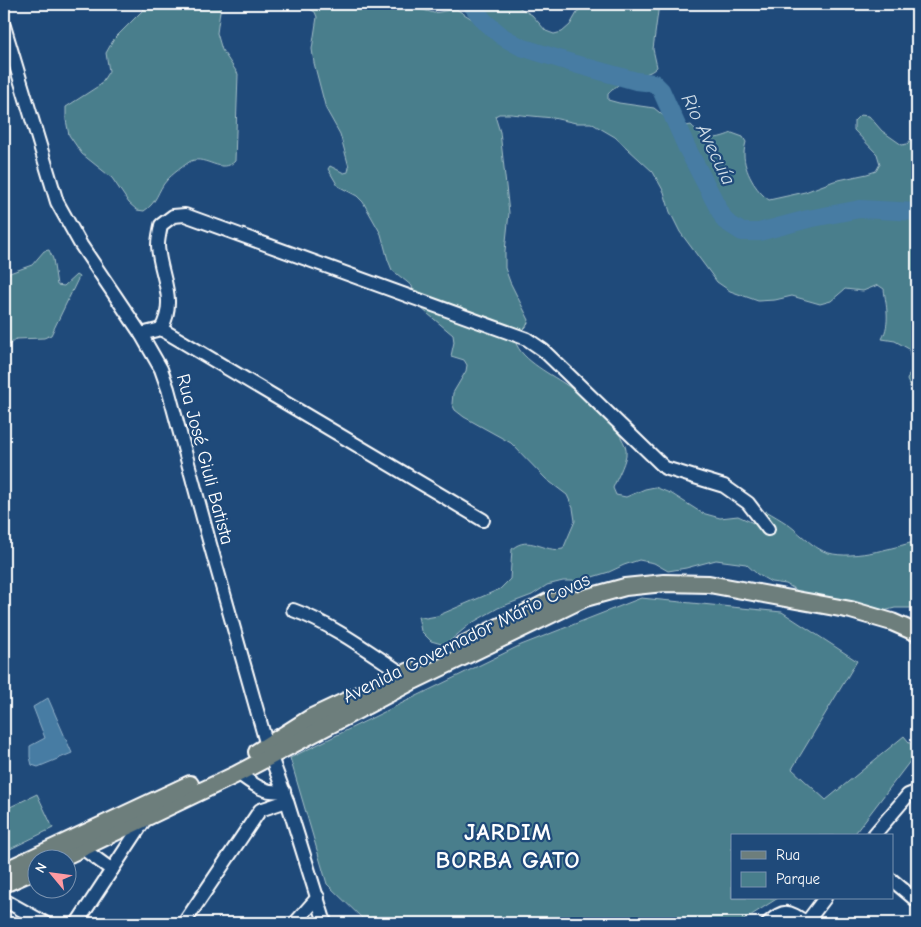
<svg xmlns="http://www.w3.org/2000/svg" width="921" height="927" viewBox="0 0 921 927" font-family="'Comic Neue',sans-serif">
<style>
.green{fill:#487e8c;stroke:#a4bec6}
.water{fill:#467ba3;stroke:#90b0c8}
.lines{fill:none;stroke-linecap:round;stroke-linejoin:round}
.river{stroke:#467ba3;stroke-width:18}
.minor-casing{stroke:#fff;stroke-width:16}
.major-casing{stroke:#fff;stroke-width:20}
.minor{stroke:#1f4a7a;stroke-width:12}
.major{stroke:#6d7e7c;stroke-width:16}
.labels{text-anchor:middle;stroke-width:4.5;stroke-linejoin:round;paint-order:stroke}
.street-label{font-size:19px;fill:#fff;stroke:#1f4a7a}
.water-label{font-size:20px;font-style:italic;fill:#d1dee8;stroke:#1f4a7a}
.district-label{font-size:24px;font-weight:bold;letter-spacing:1px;fill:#fff;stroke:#1f4a7a}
</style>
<rect width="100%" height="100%" fill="#1f4a7a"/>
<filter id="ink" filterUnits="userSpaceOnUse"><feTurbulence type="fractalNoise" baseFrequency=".02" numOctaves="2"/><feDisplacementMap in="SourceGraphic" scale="10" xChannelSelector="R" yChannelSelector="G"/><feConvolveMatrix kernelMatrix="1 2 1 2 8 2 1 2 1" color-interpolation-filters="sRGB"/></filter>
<g filter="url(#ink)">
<!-- green -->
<g class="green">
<path d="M143 4H221L217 33 222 50 238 74 235 161C222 175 206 155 191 161 187 163 170 176 167 180 157 191 158 202 144 211L137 210 129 203 112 178 82 154 69 135 66 120V107L100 85 109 71 106 53 114 39 145 8Z"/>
<path d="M301 4H402L434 13 456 9 477 22 480 19 479 4H513L532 15 546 31 554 34 562 32 570 25 582 4H659L653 49 657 67C650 75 640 74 631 78 622 81 615 87 608 94V100L619 103 654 108 675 125 682 127 691 125C706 140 712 141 732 133L743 137 746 142C745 146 744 150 744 154 744 171 756 191 769 200L805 192 834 181 867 174 876 171 880 164 877 154 854 130V121L860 115 869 116 882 131 902 145 907 144 917 133V402L907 380 912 367 909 349 895 341 882 339C891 322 886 306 884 289L878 285 863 291 845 289 831 301 820 304 792 296 775 300 758 301 730 291 717 282 680 232 670 212 664 192 653 172 615 137 591 123H576L553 118 511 114H499L495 116 500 132 509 213 505 251V268L510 282 529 320 526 327 515 338C516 357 550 374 565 384 582 395 630 434 626 455 624 466 617 478 613 488L616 495 626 497 645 489 655 487 672 494 702 513 720 518 738 516 762 527 766 511C773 515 780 519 786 523 799 532 809 544 823 551 848 562 892 548 917 541V608H895L880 612 830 610 786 584 771 582 757 574 746 564 716 560 686 568 668 571 654 563 639 560 624 565 609 572 579 581H563L547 585 532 595 498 608 470 624 445 645 431 641 421 631 418 616 426 618 437 616 500 589 510 579 512 549C529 534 544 553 563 549L575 521 573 508 567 495 546 479 511 443 464 417 455 410 452 404 453 393 466 371 467 365 464 360 451 356 454 342 453 335 415 303 412 286 392 270 388 260 381 234 363 202 357 196 338 186 328 169 330 166 344 173 348 172 349 167 340 134 326 109 314 63 312 49 317 17 315 12Z"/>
<path d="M49 250 53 259 57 285 64 286 76 275 79 277 51 335 44 338 16 339 4 349V275L32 265 44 251Z"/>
<path d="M641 598 782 612 857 661 792 769 826 800 904 736 917 752 853 836H732V898H778L739 923H367L327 884 290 758 521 645Z"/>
<path d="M37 794 53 828 4 852V810Z"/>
</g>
<!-- water -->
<path class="water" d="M48 698 72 753 38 767 32 765 30 757V746L45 738 33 707Z"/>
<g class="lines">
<!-- river -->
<path class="river" d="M471 4 485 22 503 37 521 47 575 64 636 81 654 83 661 90 687 148 725 221 742 232H759L808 219 860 209 917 212"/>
<!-- minor casing -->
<g class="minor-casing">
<g id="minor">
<path d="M4 26 57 202 81 245 141 334 161 369 168 389 210 544 267 746 287 801 325 923"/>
<path d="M161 329C178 299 159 274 158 245 158 239 160 231 161 225L173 216 185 215 527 339 543 350 665 468 724 486 748 503 768 529"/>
<path d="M141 334 161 329 483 520"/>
<path d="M293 610C332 624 368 651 403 674"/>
<path d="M238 773C253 784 264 794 284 791"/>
<path d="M873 836 908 795 913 793 917 794"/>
<path d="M82 848 112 870"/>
<path d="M892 880 917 901"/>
<path d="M4 900 45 923"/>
<path d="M77 923 146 818"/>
<path d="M184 923 260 810 287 801"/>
<path d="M295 923 318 897"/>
<path d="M768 923C785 908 788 911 807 923"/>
<path d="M806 923 825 898"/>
</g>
</g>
<!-- major casing -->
<g class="major-casing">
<g id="major">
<path d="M461 646 548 602 573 599"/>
<path d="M257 752 312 717 412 670"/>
<path d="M57 860 235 775 413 681 585 598 625 587 664 583 709 584 851 610 892 622 917 633"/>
<path d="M4 871 190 784"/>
<path d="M4 884 38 869"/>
</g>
</g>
<!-- minor -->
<use href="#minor" class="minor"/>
<!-- major -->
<use href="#major" class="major"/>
</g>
</g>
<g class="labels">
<!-- street labels -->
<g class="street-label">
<text transform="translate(206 459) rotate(75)" y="7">Rua José Giuli Batista</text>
<text transform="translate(466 637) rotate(-26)" y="7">Avenida Governador Mário Covas</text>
</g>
<!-- water labels -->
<g class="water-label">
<text transform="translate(709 139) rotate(64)" y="7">Rio Avecuía</text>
</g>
<!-- district labels -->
<g class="district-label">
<text x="508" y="840">JARDIM<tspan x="508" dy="28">BORBA GATO</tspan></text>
</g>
</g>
<!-- margin -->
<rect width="921" height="927" fill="none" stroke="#1f4a7a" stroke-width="20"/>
<rect x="10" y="10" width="901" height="907" fill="none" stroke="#fff" stroke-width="2" filter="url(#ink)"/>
<!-- legend -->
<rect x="731" y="834" width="162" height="65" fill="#1f4a7a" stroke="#7992af"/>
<rect x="741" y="851" width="25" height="8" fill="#6d7e7c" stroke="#7992af"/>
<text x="776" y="860" font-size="15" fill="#ffffff">Rua</text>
<rect x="741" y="872" width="25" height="15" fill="#487e8c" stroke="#7992af"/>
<text x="776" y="884" font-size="15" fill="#ffffff">Parque</text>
<!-- north arrow -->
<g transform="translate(52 874) rotate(299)"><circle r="24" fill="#1f4a7a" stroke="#7992af"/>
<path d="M0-4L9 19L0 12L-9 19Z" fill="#ff9aa2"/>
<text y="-8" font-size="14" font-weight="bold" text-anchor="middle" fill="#ffffff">N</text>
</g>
</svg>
